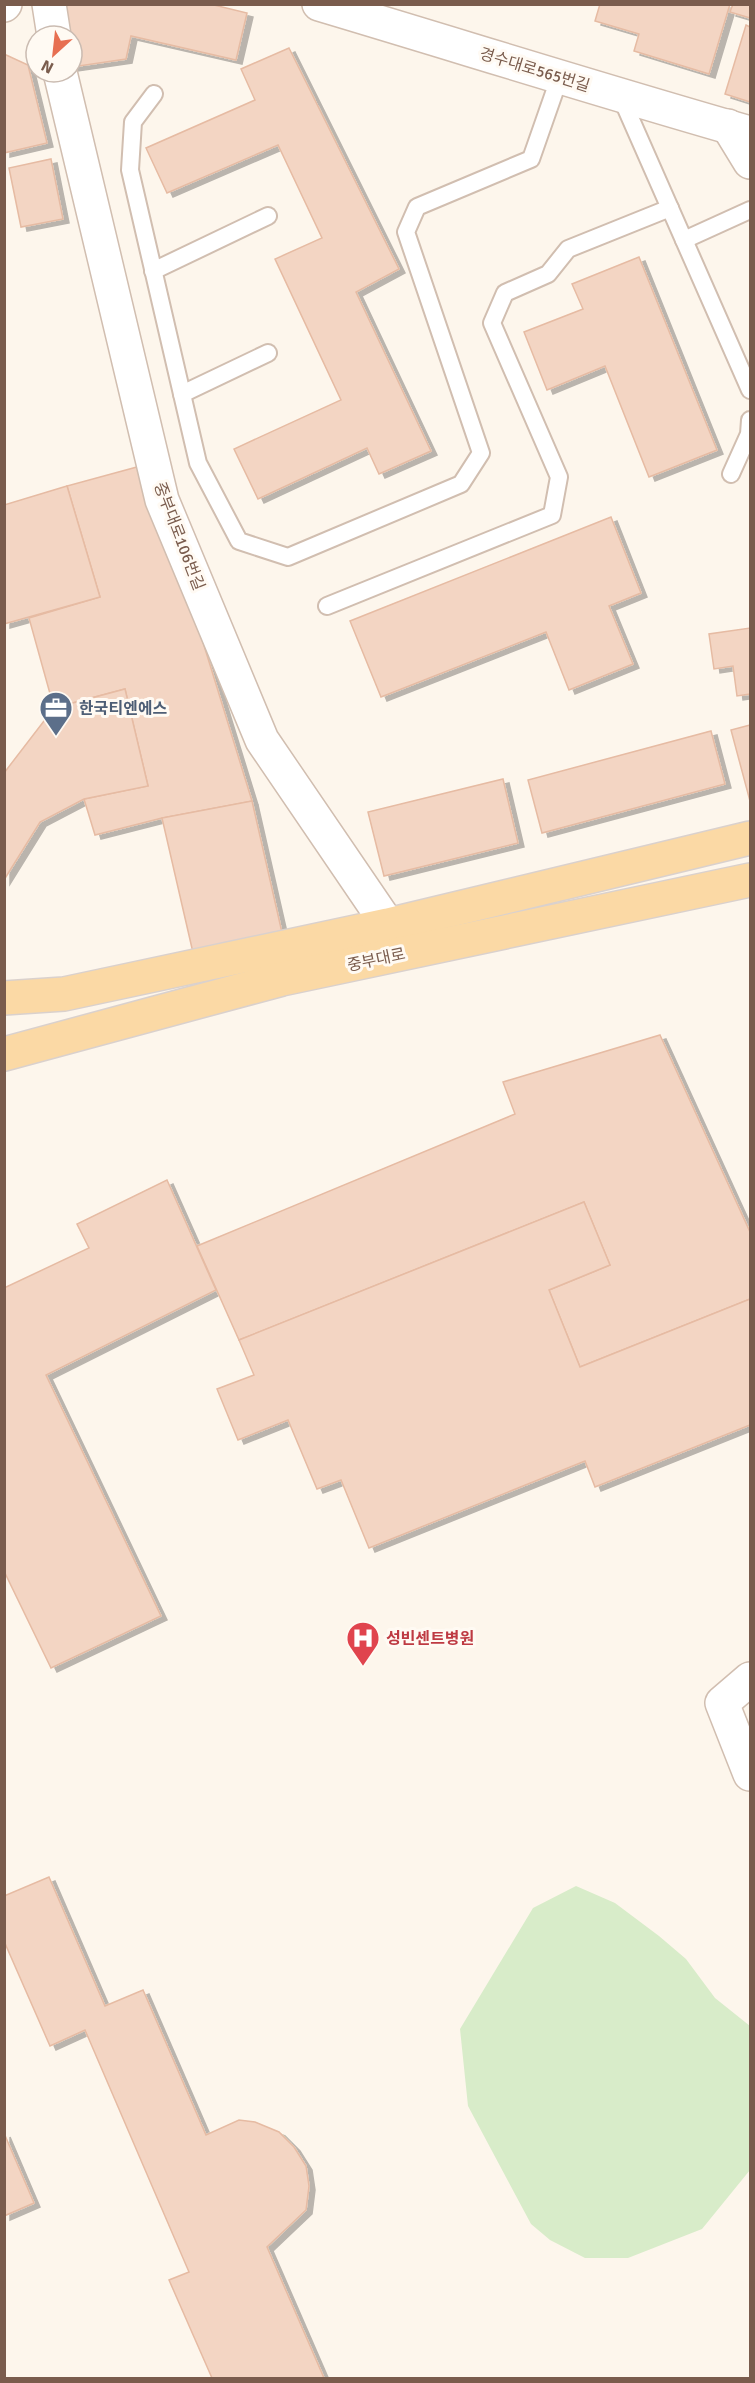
<svg xmlns="http://www.w3.org/2000/svg" width="755" height="2383" viewBox="0 0 755 2383" font-family="Signika,'Noto Sans KR',sans-serif">
<style>
.green{fill:#d8ecc9}
.building{fill:#f3d5c3;stroke:#e6bba3;stroke-width:1.5;filter:url(#shadow)}
.lines{fill:none;stroke-linecap:round;stroke-linejoin:round}
.lane-casing{stroke:#d1beb0;stroke-width:20}
.street-casing{stroke:#d1beb0;stroke-width:36}
.primary-casing{stroke:#dad1cd;stroke-width:36}
.lane{stroke:#fff;stroke-width:16}
.street{stroke:#fff;stroke-width:33}
.primary{stroke:#fbd9a5;stroke-width:33}
.labels{text-anchor:middle;stroke-width:6;stroke-linejoin:round;paint-order:stroke}
.street-label{font-size:16px;fill:#7a5c4d;stroke:#fffaf3}
.service-label{font-size:16px;font-weight:bold;fill:#4e5e75;stroke:#fffaf3;text-anchor:start}
.health-label{font-size:16px;font-weight:bold;fill:#be3a42;stroke:#fffaf3;text-anchor:start}
</style>
<defs>
<filter id="shadow"><feDropShadow dx="6" dy="4" stdDeviation="0" flood-color="#0004"/></filter>
</defs>
<rect width="100%" height="100%" fill="#fdf6ec"/>
<!-- green -->
<path class="green" d="M576 1886 615 1903 659 1936 686 1959 715 1998 750 2026V2170L702 2229 628 2258H585L550 2240 531 2224 468 2106 460 2029 533 1908Z"/>
<!-- building -->
<g class="building">
<path d="M62 4H210L247 13 236 60 131 36 126 59 72 67V36H60Z"/>
<path d="M600 4H730L709 74 634 51 639 34 595 21Z"/>
<path d="M733 4H750V18L730 12Z"/>
<path d="M746 25 750 27V102L725 94Z"/>
<path d="M289 48 399 269 356 292 431 451 379 474 367 448 258 499 234 449 341 400 275 259 322 238 278 145 167 193 146 148 255 100 241 69Z"/>
<path d="M4 54 28 65 47 143 4 153Z"/>
<path d="M51 159 63 219 21 227 9 168Z"/>
<path d="M639 257 717 450 649 477 605 366 547 390 524 332 583 309 572 284Z"/>
<path d="M148 464 252 801 162 818 95 835 84 799 148 786 125 689 54 708 29 618 100 597 67 486Z"/>
<path d="M67 486 100 597 4 624V505Z"/>
<path d="M611 517 641 593 609 606 633 664 569 690 546 632 381 697 350 621Z"/>
<path d="M750 628V694L737 696 733 666 714 669 709 634Z"/>
<path d="M125 689 148 786 84 799 40 822 4 880V773L54 708Z"/>
<path d="M750 725V801L731 730Z"/>
<path d="M711 731 725 784 542 833 528 780Z"/>
<path d="M503 779 518 843 384 876 368 812Z"/>
<path d="M252 801 283 937 194 957 162 818Z"/>
<path d="M660 1035 750 1232V1299L580 1367 549 1290 610 1265 584 1202 239 1340 197 1246 515 1114 503 1082Z"/>
<path d="M167 1180 216 1290 46 1375 161 1616 51 1668 4 1571V1288L89 1248 77 1224Z"/>
<path d="M584 1202 610 1265 549 1290 580 1367 750 1299V1425L595 1487 585 1461 369 1548 341 1480 317 1489 288 1420 238 1440 217 1389 254 1375 239 1340Z"/>
<path d="M49 1877 105 2006 143 1990 206 2135 239 2120 255 2122 279 2132 294 2147 306 2166 309 2186 306 2210 267 2247 324 2378H212L169 2280 189 2272 85 2030 50 2046 4 1941V1896Z"/>
<path d="M4 2133 34 2203 4 2216Z"/>
</g>
<g class="lines">
<!-- lane casing -->
<g class="lane-casing">
<g id="lane">
<path d="M154 94 133 122 130 170 198 463 239 541 288 557 461 484 481 453 406 232 417 207 531 159 560 76"/>
<path d="M621 97 750 390"/>
<path d="M684 240 750 210"/>
<path d="M153 271 268 216"/>
<path d="M182 394 268 353"/>
<path d="M731 474 749 434 750 420"/>
<path d="M327 606 552 515 559 477 492 323 505 293 548 274 568 249 670 208"/>
</g>
</g>
<!-- street casing -->
<g class="street-casing">
<g id="street">
<path d="M49 4 54 36"/>
<path d="M319 4C463 47 606 92 750 133"/>
<path d="M4 5 5 4"/>
<path d="M60 72 162 500 262 740 388 925"/>
<path d="M728 126 750 162"/>
<path d="M750 1679 722 1703 750 1774"/>
</g>
</g>
<!-- primary casing -->
<g class="primary-casing">
<g id="primary">
<path d="M4 998 64 994 388 925 750 838"/>
<path d="M4 1054 282 979 750 880"/>
</g>
</g>
<!-- lane -->
<use href="#lane" class="lane"/>
<!-- street -->
<use href="#street" class="street"/>
<!-- primary -->
<use href="#primary" class="primary"/>
</g>
<!-- icons -->
<defs>
<g id="office-pin" transform="scale(1.725)"><path d="M0 17L-7.5 6A9.5 9.5 0 1 1 7.5 6Z" fill="#5c6f8a" stroke="#fffaf3"/><path d="M-6-3h4V-5.5h4V-3h4V5H-6ZM-1-4.5V-3h2v-1.5ZM-6 0V1H6V0Z" fill="#fff"/></g>
<g id="hospital-pin" transform="scale(1.725)"><path d="M0 17L-7.5 6A9.5 9.5 0 1 1 7.5 6Z" fill="#e0444e" stroke="#fffaf3"/><path d="M-5-5h3v3.5h4V-5h3V5h-3V1.5h-4V5h-3Z" fill="#fff"/></g>
</defs>
<g fill-rule="evenodd">
<use href="#office-pin" x="56" y="708"/>
<use href="#hospital-pin" x="363" y="1638"/>
</g>
<g class="labels">
<!-- street labels -->
<g class="street-label">
<text transform="translate(535 69) rotate(17)" y="6">경수대로565번길</text>
<text transform="translate(180 536) rotate(69)" y="6">중부대로106번길</text>
<text transform="translate(376 959) rotate(-12)" y="6">중부대로</text>
</g>
<!-- service labels -->
<g class="service-label">
<text x="79" y="714">한국티엔에스</text>
</g>
<!-- health labels -->
<g class="health-label">
<text x="386" y="1644">성빈센트병원</text>
</g>
</g>
<!-- border -->
<rect width="755" height="2383" fill="none" stroke="#7a5c4d" stroke-width="12"/>
<!-- north arrow -->
<g transform="translate(54 54) rotate(207)"><circle r="28" fill="#fffaf3" stroke="#cabbb1" stroke-width="1.5"/>
<path d="M0-4.5L10 22L0 15L-10 22Z" fill="#e76f51"/>
<text y="-9" font-size="16" font-weight="bold" text-anchor="middle" fill="#7a5c4d">N</text>
</g>
</svg>
